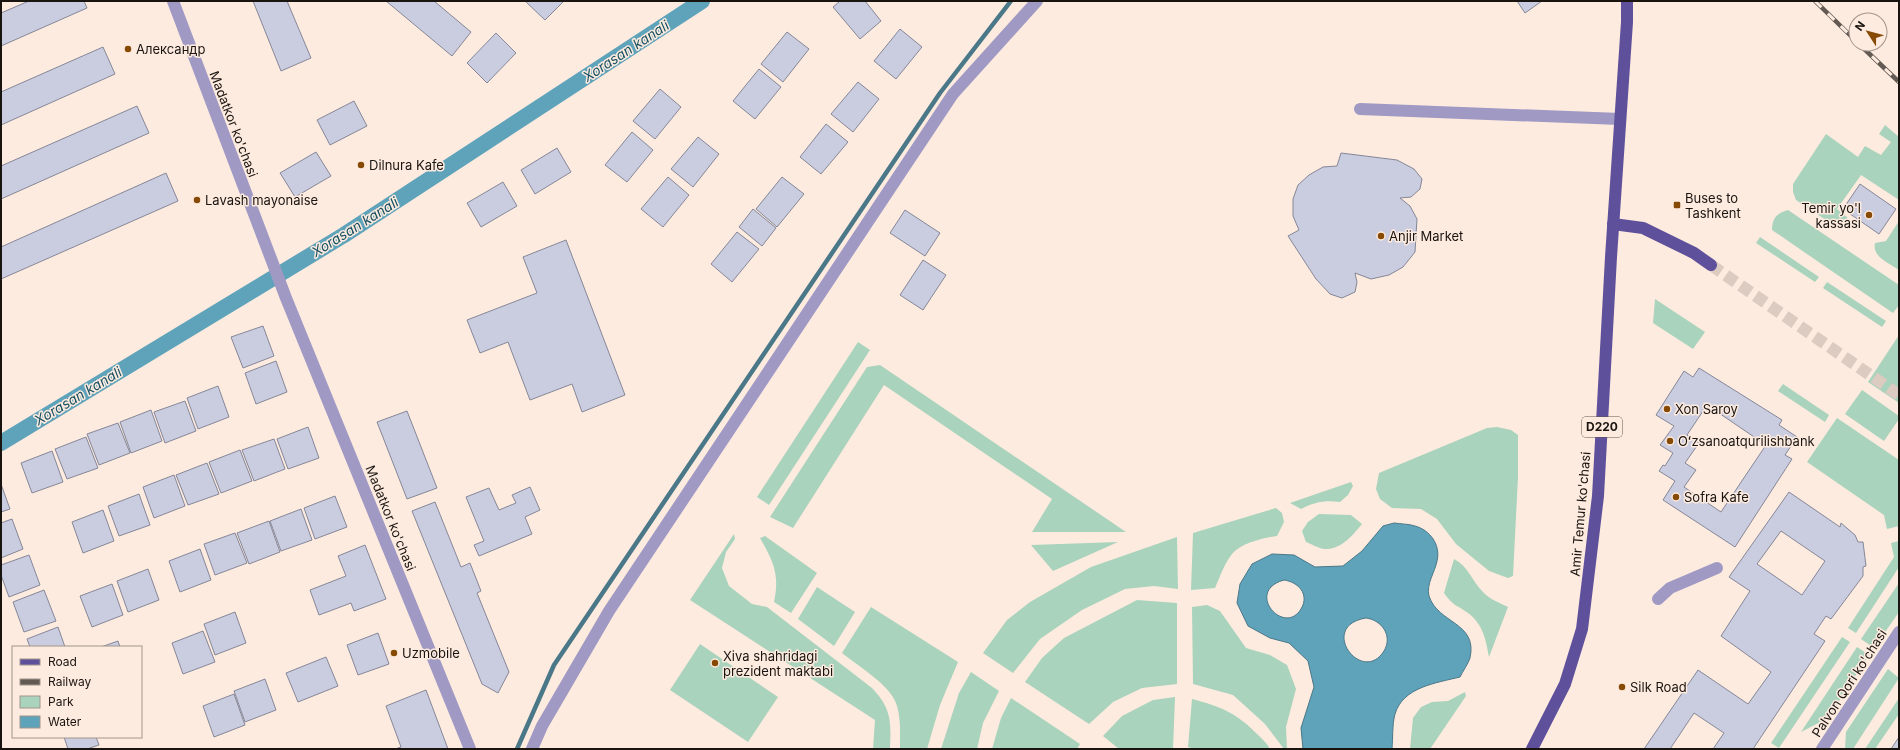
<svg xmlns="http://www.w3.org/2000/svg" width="1900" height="750" viewBox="0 0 1900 750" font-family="Inter,sans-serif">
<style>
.green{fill:#a9d3bc}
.water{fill:#5fa3bb;stroke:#4a7888;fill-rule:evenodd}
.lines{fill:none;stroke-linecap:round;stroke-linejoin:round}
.stream{stroke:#4a7888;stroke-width:4.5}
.canal{stroke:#5fa3bb;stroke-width:16}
.building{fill:#caccdf;stroke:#858798;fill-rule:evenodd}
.major-tunnel{stroke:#dbcbc0;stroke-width:12;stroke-dasharray:12 6;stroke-linecap:butt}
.minor{stroke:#9f99c4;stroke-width:12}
.major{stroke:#5f509b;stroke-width:12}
.rail-casing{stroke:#645a54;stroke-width:4.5}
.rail{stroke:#fdebdf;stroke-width:3;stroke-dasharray:9;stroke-linecap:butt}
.poi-dot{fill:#864a05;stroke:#fdebdf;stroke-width:1.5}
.labels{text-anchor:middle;stroke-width:3;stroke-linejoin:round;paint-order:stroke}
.shield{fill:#fdebdf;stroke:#5e544e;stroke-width:1}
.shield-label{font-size:12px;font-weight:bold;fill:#1a1410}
.poi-label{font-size:13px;fill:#1a1410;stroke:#fdebdf;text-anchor:start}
.street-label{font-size:13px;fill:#1a1410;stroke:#fdebdf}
.water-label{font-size:14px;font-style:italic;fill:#165062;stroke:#fdebdf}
</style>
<rect width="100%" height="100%" fill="#fdebdf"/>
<!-- green -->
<g class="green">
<path d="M1885 125 1899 137V200L1861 175 1837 209 1848 218 1832 224 1796 200 1793 192V184L1826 134 1858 157 1865 146 1881 155 1891 142 1879 134Z"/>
<path d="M1788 210 1899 285V305L1893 313 1772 230C1772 218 1777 213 1788 210Z"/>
<path d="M1899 221V270C1889 263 1872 257 1875 243L1886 241Z"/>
<path d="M1760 237 1819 277 1815 282 1756 243Z"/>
<path d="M1827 282 1886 321 1882 327 1823 288Z"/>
<path d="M1655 299 1705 332 1693 349 1653 323Z"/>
<path d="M1899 335V403L1868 382Z"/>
<path d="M858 342 870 350 769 505 757 497Z"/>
<path d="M880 365 1126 532H1032L1052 499 884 385 793 528 770 517 867 367Z"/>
<path d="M1783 384 1829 415 1825 422 1778 391Z"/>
<path d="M1862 390 1899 416V419L1884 441 1845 414Z"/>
<path d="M1837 418 1899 460V526L1887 529 1884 515 1807 462Z"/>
<path d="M1497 427 1511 430 1518 435V477L1513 576 1508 578 1489 571 1456 544 1437 519 1421 509 1392 508 1380 499 1376 489 1379 473 1487 428Z"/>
<path d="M1351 482 1353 486 1348 495 1340 502C1325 500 1314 502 1301 509L1290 503Z"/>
<path d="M1276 508 1282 513 1284 522 1277 536C1264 538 1241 543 1232 554 1224 564 1220 577 1215 588L1191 590 1193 533Z"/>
<path d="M1319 514 1351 515 1362 524C1352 536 1341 550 1324 549 1318 548 1311 544 1306 542L1302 531 1308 522Z"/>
<path d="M734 534 735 539 726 552 722 568 729 586 752 604 767 607 872 688C892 709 891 722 890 749H873L875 720 690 600Z"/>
<path d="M765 536 817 573 791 613 774 602C780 574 773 561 760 538Z"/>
<path d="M1177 537 1178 589 1154 586 1125 589 1082 610 1040 639 1013 673 983 653 1007 620 1030 602 1091 567Z"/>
<path d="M1899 541V567L1856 633 1848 628 1894 557 1891 543Z"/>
<path d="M1118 542 1053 571 1031 545Z"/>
<path d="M1454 559C1468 566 1472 581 1483 592 1489 599 1500 603 1508 607L1489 657C1486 640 1483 624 1468 613 1456 604 1454 607 1444 593Z"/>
<path d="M1899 583V612L1874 648 1861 639Z"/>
<path d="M817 587 855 612 834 646 798 619Z"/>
<path d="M1137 600 1177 603V684L1142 688 1113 702 1089 724 1025 682 1042 658 1064 638Z"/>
<path d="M1207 605 1220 611 1246 648 1270 655 1287 665 1296 689 1286 727 1287 749H1284L1265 724 1233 695 1193 684 1192 607Z"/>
<path d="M871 607 958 662 940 705 927 749H900C900 735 901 720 897 706 892 686 858 666 842 653Z"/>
<path d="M1842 637 1850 642 1779 748 1771 743Z"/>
<path d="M700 644 778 697 748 742 670 690Z"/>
<path d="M1857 647 1869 655 1828 718 1801 732Z"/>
<path d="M1888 669 1899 678 1853 749H1845L1846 732Z"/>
<path d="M971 672 999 691 983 723 977 749H941L959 693Z"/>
<path d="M1465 692 1466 696 1430 749H1410L1413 718 1421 707 1432 702 1448 701Z"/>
<path d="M1175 697 1173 749H1119L1103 736 1122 716 1153 700Z"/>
<path d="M1011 698 1080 744 1077 749H992L1001 718Z"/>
<path d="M1899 698V714L1875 749H1865Z"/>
<path d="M1192 699C1219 706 1237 713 1257 734 1262 739 1267 743 1270 749H1194L1188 747Z"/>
</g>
<!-- water -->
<path class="water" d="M1394 523C1401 524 1409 524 1415 526 1430 530 1441 545 1437 561 1435 572 1426 584 1429 596 1438 624 1478 622 1470 658 1468 664 1463 671 1460 677 1436 683 1403 687 1395 714 1392 725 1393 738 1392 749H1303L1301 728 1314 687 1308 661 1289 643 1270 638 1248 626 1237 603 1240 584 1252 564 1272 554 1294 555 1315 567 1343 566 1362 551 1383 526ZM1284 580C1298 582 1310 594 1301 609 1284 637 1244 591 1284 580ZM1366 618C1382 620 1393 636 1384 651 1362 686 1317 626 1366 618Z"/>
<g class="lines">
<!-- stream -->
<path class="stream" d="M517 749 554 665 940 93 1011 1"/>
<!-- canal -->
<path class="canal" d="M1 443 344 235 702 1"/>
</g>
<!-- building -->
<g class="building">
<path d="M29 1H84L87 8 1 46V13Z"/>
<path d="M253 1H287L311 58 281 71Z"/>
<path d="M386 1H434L471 32 452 56Z"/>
<path d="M525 1H564L545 20Z"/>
<path d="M840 1H865L881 21 860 39 833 7Z"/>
<path d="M1517 1H1542L1525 13Z"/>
<path d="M900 29 922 47 896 79 874 61Z"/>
<path d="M787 32 809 49 783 82 761 64Z"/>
<path d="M496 33 516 53 487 83 467 63Z"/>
<path d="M103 47 115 74 1 125V92Z"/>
<path d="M759 69 781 87 755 119 733 101Z"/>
<path d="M858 82 879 99 853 132 831 114Z"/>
<path d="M660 89 681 107 655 139 633 121Z"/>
<path d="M354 101 367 126 330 145 317 120Z"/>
<path d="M137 106 149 133 1 199V166Z"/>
<path d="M826 124 848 142 821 174 800 157Z"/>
<path d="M632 132 653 150 627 182 605 165Z"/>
<path d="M698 137 719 154 693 187 671 169Z"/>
<path d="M557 148 571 172 535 194 521 170Z"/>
<path d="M316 152 331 176 295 197 280 173Z"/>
<path d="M1341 153 1397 160 1414 169 1422 179 1420 189 1411 197 1400 198 1410 206 1417 219 1415 252 1403 267 1389 275 1371 279 1355 273 1357 282 1355 292 1342 298 1330 294 1316 279 1288 236 1299 230 1293 216V199L1298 185 1309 175 1323 167 1337 166Z"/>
<path d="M166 173 178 201 1 279V247Z"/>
<path d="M668 177 689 195 663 227 641 209Z"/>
<path d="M782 177 804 194 777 227 756 209Z"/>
<path d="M503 182 517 206 481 227 467 203Z"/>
<path d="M1860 184 1896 209 1879 234 1843 209Z"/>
<path d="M753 209 776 228 762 246 739 227Z"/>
<path d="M905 210 940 233 925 256 890 233Z"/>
<path d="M737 232 759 249 732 282 711 264Z"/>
<path d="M566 240 625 395 582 412 572 384 530 400 508 342 480 353 467 320 537 293 523 257Z"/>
<path d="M923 260 946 275 923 310 900 295Z"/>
<path d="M263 326 274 356 243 368 231 337Z"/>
<path d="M276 361 287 392 256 404 245 373Z"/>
<path d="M1699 368 1782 420 1779 425 1797 437 1785 455 1792 459 1735 547 1663 500 1675 481 1659 471 1663 465 1665 466 1673 453 1660 445 1674 426 1656 415 1684 371 1693 377ZM1707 405 1766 445 1721 512 1684 487 1696 470 1685 463 1699 443 1687 435Z"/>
<path d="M218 386 229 417 198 429 187 398Z"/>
<path d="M185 401 196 431 165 443 154 412Z"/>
<path d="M151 410 162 441 131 453 120 422Z"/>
<path d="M407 411 437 488 407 499 377 422Z"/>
<path d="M118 423 130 453 99 465 87 434Z"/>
<path d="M308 427 319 458 288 469 277 439Z"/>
<path d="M86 437 98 468 67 479 55 449Z"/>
<path d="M274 439 285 469 254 481 242 450Z"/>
<path d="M240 450 252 481 221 493 209 462Z"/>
<path d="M52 451 63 482 32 493 21 463Z"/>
<path d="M207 463 219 494 188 505 176 475Z"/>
<path d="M174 475 185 506 154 518 143 487Z"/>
<path d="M1 484 10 509 1 512Z"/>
<path d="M530 487 540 510 525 517 532 534 479 556 474 545 484 541 466 497 489 488 499 510 516 503 512 495Z"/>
<path d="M1789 492 1840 527 1841 523 1855 535 1858 542H1863L1866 566 1863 567V576L1831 619 1826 616 1814 634 1825 641 1753 749H1713L1724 733 1694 713 1670 749H1644L1698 670 1748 704 1771 672 1721 636 1750 591 1729 577ZM1781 531 1825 561 1802 595 1757 564Z"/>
<path d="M139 494 150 525 119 536 108 506Z"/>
<path d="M335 496 347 527 315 539 304 508Z"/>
<path d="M435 502 461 567 470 563 481 591 477 593 509 672 498 693 482 684 412 511Z"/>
<path d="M301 509 312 540 281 551 270 521Z"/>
<path d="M103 510 114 541 83 553 72 522Z"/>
<path d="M12 519 23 549 1 558V523Z"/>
<path d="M269 521 280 552 249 564 237 533Z"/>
<path d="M235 533 247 563 215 575 204 544Z"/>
<path d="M365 545 386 599 354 611 351 603 319 615 310 590 346 576 338 556Z"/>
<path d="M200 549 211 580 180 592 169 561Z"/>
<path d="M29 555 40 585 9 597 1 575V565Z"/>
<path d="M148 569 159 600 128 612 117 581Z"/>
<path d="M112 584 123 615 92 627 80 596Z"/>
<path d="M44 590 56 621 24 632 13 602Z"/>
<path d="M235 612 246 643 215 655 204 624Z"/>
<path d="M58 627 65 647H30L27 639Z"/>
<path d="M203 631 215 662 183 674 172 643Z"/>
<path d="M378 633 389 664 358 675 347 645Z"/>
<path d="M118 641 120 647H101Z"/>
<path d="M326 657 338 686 298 702 286 673Z"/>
<path d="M265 679 276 710 245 722 234 691Z"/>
<path d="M426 690 448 749H395L401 747 386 706Z"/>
<path d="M234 694 245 725 214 737 203 706Z"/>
<path d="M64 737H96L99 745 87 749H68Z"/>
<path d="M1899 737V749H1891Z"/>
</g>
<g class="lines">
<!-- major-tunnel -->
<path class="major-tunnel" d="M1711 265 1899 395"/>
<!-- minor -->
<g class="minor">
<path d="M173 1 286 298 470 749"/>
<path d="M1360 109 1620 119"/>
<path d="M1658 599 1670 588 1717 568"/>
<path d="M532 749 542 726 609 611 953 94 1037 1"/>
<path d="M1822 749 1899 632"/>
</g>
<!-- major -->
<g class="major">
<path d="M1613 224 1643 228 1694 253 1711 265"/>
<path d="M1532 749 1565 684 1582 629 1598 496 1611 257 1627 22V1"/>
</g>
<!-- rail casing -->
<g class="rail-casing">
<g id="rail">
<path d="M1815 1 1856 41"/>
<path d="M1859 44 1899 82"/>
</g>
</g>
<!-- rail -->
<use href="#rail" class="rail"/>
</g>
<!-- markers -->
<g class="poi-dot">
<circle cx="128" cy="49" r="4"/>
<circle cx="361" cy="165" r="4"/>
<circle cx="197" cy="200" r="4"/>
<rect x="1673" y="201" width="8" height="8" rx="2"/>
<circle cx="1869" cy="215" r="4"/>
<circle cx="1381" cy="236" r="4"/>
<circle cx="1667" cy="409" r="4"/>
<circle cx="1670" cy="441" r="4"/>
<circle cx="1676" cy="497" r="4"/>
<circle cx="394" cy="653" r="4"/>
<circle cx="715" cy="663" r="4"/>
<circle cx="1622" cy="687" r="4"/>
</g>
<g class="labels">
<!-- shield labels -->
<rect class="shield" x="1582" y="417" width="40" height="20" rx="3"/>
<g class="shield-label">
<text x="1602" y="431">D220</text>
</g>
<!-- poi labels -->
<g class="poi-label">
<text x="136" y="54">Александр</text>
<text x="369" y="170">Dilnura Kafe</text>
<text x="1685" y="203">Buses to<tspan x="1685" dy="15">Tashkent</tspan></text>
<text x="205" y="205">Lavash mayonaise</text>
<text x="1861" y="213" text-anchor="end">Temir yo'l<tspan x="1861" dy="15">kassasi</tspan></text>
<text x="1389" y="241">Anjir Market</text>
<text x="1675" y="414">Xon Saroy</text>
<text x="1678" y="446">Oʻzsanoatqurilishbank</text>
<text x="1684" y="502">Sofra Kafe</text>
<text x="402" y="658">Uzmobile</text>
<text x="723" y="661">Xiva shahridagi<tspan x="723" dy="15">prezident maktabi</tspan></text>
<text x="1630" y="692">Silk Road</text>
</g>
<!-- street labels -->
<g class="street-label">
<text transform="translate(234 124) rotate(69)" y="5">Madatkor ko'chasi</text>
<text transform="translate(1580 514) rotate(-85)" y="5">Amir Temur ko'chasi</text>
<text transform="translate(391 518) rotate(68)" y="5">Madatkor ko'chasi</text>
<text transform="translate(1849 683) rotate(-57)" y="5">Palvon Qori ko'chasi</text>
</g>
<!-- water labels -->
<g class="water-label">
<text transform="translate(626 51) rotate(-33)" y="5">Xorasan kanali</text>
<text transform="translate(355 227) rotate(-32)" y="5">Xorasan kanali</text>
<text transform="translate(78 396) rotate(-31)" y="5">Xorasan kanali</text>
</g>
</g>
<!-- border -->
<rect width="1900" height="750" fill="none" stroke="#1a1410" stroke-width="4"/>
<!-- legend -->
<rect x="12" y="646" width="130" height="92" fill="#fdebdf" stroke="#a2958c"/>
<rect x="20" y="659" width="20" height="6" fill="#5f509b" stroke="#a2958c"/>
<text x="48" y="666" font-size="12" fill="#1a1410">Road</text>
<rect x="20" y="679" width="20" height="6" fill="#645a54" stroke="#a2958c"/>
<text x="48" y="686" font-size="12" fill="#1a1410">Railway</text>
<rect x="20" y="696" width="20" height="12" fill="#a9d3bc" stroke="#a2958c"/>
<text x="48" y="706" font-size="12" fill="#1a1410">Park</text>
<rect x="20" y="716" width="20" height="12" fill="#5fa3bb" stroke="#a2958c"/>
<text x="48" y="726" font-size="12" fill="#1a1410">Water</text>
<!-- north arrow -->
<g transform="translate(1868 32) rotate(306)"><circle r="19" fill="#fdebdf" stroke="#a2958c"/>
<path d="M0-3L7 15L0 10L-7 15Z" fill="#864a05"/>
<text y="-6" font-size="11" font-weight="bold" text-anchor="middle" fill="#1a1410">N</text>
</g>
</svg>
